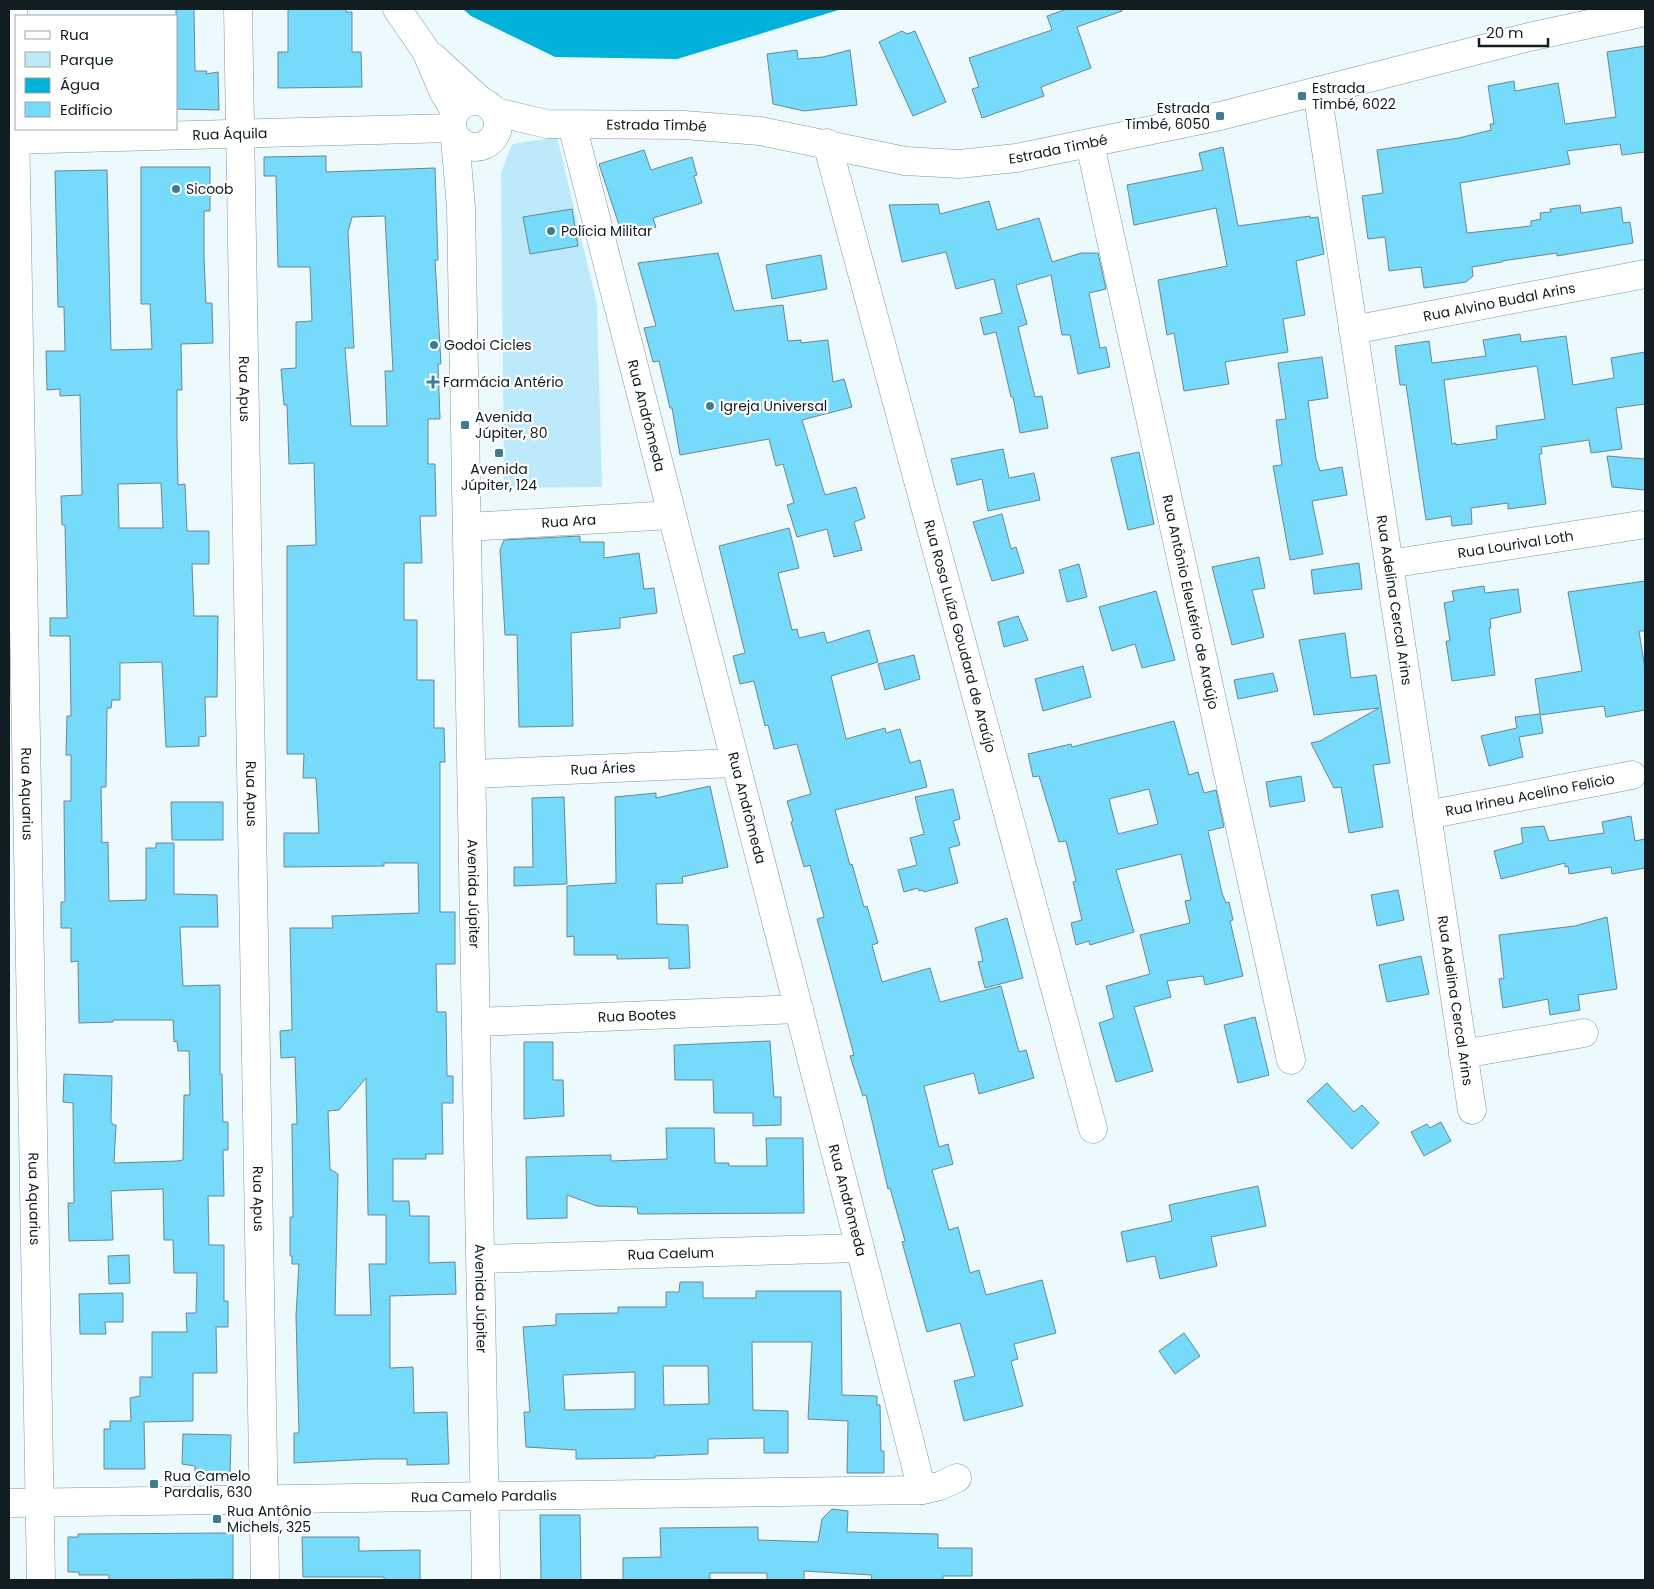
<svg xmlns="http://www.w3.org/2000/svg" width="1654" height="1589" viewBox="0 0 1654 1589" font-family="Poppins,sans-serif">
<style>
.green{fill:#bdeafa}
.water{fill:#00b2d9}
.building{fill:#76dafa;stroke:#6a8791;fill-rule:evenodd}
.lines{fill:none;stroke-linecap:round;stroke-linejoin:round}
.minor-casing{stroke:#7b98a3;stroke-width:29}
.major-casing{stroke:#7b98a3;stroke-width:29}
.minor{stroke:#fff;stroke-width:28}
.major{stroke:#fff;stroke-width:28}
.poi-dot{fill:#3d7d91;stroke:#fff;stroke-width:2}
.labels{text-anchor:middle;stroke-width:4.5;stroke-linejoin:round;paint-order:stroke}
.poi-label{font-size:14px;fill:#111d21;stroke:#fff;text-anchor:start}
.street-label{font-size:14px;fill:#111d21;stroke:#fff}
</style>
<rect width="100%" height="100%" fill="#ecf9fd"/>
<!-- green -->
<path class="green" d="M557 137 597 304 602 487 504 488 501 173 512 144Z"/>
<!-- water -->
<path class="water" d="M463 9H842L677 59 555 57 471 16Z"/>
<!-- building -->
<g class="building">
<path d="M176 9H194L195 71H207L206 74 218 72 219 110 176 109Z"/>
<path d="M288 9H346V12H352V52H361L362 87 278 88V52H288Z"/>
<path d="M1067 9H1121L1122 11 1077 27 1091 68 1041 87 1044 96 982 118 972 89 979 87 969 58 1052 30 1047 16Z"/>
<path d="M902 31 907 34 915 31 946 102 913 116 879 42Z"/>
<path d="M1645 46V152L1622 155 1620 144 1567 151 1570 164 1460 183 1467 233 1531 226V221L1541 219 1540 213 1551 212 1550 209 1580 205 1581 213 1621 207 1623 223 1630 222 1633 243 1557 256V253L1502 261V262L1472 267 1473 276 1466 282 1424 288 1421 267 1389 271 1385 237 1368 239 1362 196 1383 193 1377 150 1459 138 1491 130 1490 124H1494L1488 86 1514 81 1515 91 1558 83 1565 124 1616 117 1607 52Z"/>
<path d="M797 50 798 59 823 57 850 50 857 105 804 111 773 104 767 54Z"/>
<path d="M1223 147 1238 226 1310 216V218L1318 217 1324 254 1296 261 1305 315 1283 319 1288 352 1225 362 1229 384 1184 391 1174 333 1167 335 1158 280 1227 266 1216 208 1134 225 1127 185 1203 170 1199 153Z"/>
<path d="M644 150 651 170 692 157 697 175 694 176 702 203 653 218 656 227 623 237 599 164Z"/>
<path d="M326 156V172L435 168 438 260H435L441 364H438L440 419H428V464H435L436 516H420L422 563H404V620H417V680H434V728H444L445 762H440V912H455V964H436L437 1012H446L447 1076H453V1103H442L443 1154H426V1159H393V1201H409L410 1216H429V1263L455 1262 456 1294 390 1296V1368L413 1367 414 1413 447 1412 449 1464 407 1465V1459H373L294 1463V1433H299L296 1316 299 1264H292V1256H290V1217H293L292 1124H297L295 1057 281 1058 280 1031 292 1030 290 928H333L332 916 419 913 418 863H384V866L284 867V833H319L316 778H303L304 754H287V546L316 545 314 463 289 464 287 405H284L281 369 296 368V322L312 321 310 267H278L276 176H264V157ZM385 216 393 371H385L387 426H351L345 348H354L348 232 352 217ZM366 1078 368 1215H386V1264H369L371 1315H335L338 1174 330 1169 328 1111 339 1110Z"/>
<path d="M141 167H210V211H204V257L206 303H212L213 343 181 344 182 390H177V435L178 485 185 484 187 531H209V564H192L194 616H218L217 697H205L206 736 199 737V746L166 747 162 662 120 663V700H112L111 708H107L106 787H101L102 843 108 842 109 901 146 900V848H156V843H174V894L217 895 218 927H180L183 986 220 985V1074H222L223 1122H228V1150H223L224 1196H208L209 1245H224V1301H228V1327H216L217 1373H193V1421L144 1422 145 1469H104V1429H110V1421H131L130 1398 140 1396V1377H152V1332H187L186 1313H196L197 1273H174L173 1240H164L163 1189 111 1191 113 1240 69 1241 68 1203H74L73 1103 63 1102 64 1074 112 1076 111 1121 113 1125H116L114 1163 177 1161 183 1160 184 1095H190L189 1051H178L177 1041 174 1042 173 1020H113V1022L79 1023 78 961 71 962V928H61V902H65L64 801H71V755H66L67 716H71L70 636H50V618H67L65 525H62L61 496 82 495 80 395 60 396V389L47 390 46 351H65L64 307H58L55 171 107 170 111 350 152 349 150 304H141ZM161 483 163 528H119L118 484Z"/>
<path d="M989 201 997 230 1039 218 1052 262 1081 253H1098L1106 289 1089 293 1100 348 1106 347 1110 367 1078 374 1070 335H1062L1051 275 1016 285 1027 324 1018 327 1035 397 1042 396 1048 428 1020 433 1013 397H1011L996 332 984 335 980 318 1002 313 994 279 956 289 946 252 902 262 889 205 938 204 940 214Z"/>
<path d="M572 209 578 246 530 254 523 217Z"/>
<path d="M718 253 734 311 783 305 788 341 801 340V343L828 340 833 382 844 379 852 407 802 420 825 495 856 487 865 518 854 522 862 550 834 557 827 529 797 537 787 505 794 503 783 464 776 466 769 439 680 455 672 408H670L659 361 653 362 644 328 656 326 638 263Z"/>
<path d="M821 255 827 289 772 299 766 265Z"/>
<path d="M1520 334 1521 342 1566 336 1573 385 1614 378 1611 358 1645 352V404L1616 408 1622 449 1591 453 1589 440 1541 447 1542 454H1539L1546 504 1508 509V503L1471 508 1472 524 1452 526 1451 516 1426 520 1406 385H1400L1395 346 1429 341 1432 363 1486 356 1483 340ZM1537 366 1545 419 1496 426 1497 439 1456 445V443L1452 444 1444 380Z"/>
<path d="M1322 357 1328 398 1308 401 1316 459 1320 471 1342 467 1347 495 1312 501 1323 554 1290 560 1273 466 1282 465 1276 420 1286 419 1278 363Z"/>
<path d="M1003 449 1009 478 1034 473 1040 500 988 511 982 479 957 485 951 459Z"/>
<path d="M1139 452 1154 524 1128 530 1111 458Z"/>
<path d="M1607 456 1645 459V490L1612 487Z"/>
<path d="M1002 514 1011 549 1016 547 1024 573 992 581 973 522Z"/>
<path d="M789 528 799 568 778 573 792 630 797 629 799 638 824 632 827 643 869 630 878 662 831 676 846 739 885 728 886 733 900 729 910 763 920 760 927 787 835 810 850 865 852 864 864 907 867 906 878 943 872 945 882 982 930 968 940 1002 1001 986 1019 1052 1026 1050 1034 1078 979 1094 974 1073 924 1086 939 1147 948 1144 953 1164 932 1170 949 1230 958 1227 970 1273 979 1270 986 1295 1042 1280 1056 1333 1014 1344 1018 1359 1011 1361 1023 1406 964 1421 954 1381 975 1376 960 1323 927 1332 902 1242 905 1241 890 1188 888 1189 866 1095 863 1096 850 1056 854 1055 817 919 824 917 810 865 804 867 791 822 793 821 787 801 811 794 797 744 774 749 768 725 765 726 754 681 740 684 733 656 745 653 719 546Z"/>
<path d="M580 536V542H604V558L639 553 644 589 654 588 657 613 620 618V628L571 633 573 726 519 727 517 635H505L500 550 504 540Z"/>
<path d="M1259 557 1265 588 1252 590 1264 637 1232 645 1212 567Z"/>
<path d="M1359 563 1362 589 1314 594 1311 570Z"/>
<path d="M1079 564 1087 597 1067 602 1059 570Z"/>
<path d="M1645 581V631H1639L1645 669V710L1606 717 1604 706 1540 715 1543 733 1519 737 1523 757 1489 766 1481 736 1517 728 1515 717 1540 714 1535 679 1582 671 1568 592Z"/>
<path d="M1484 586 1485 593 1518 589 1521 612 1490 619 1491 628H1489L1495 675 1452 681 1446 641H1450L1444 603 1454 601 1452 591Z"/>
<path d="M1156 591 1175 660 1142 668 1135 644 1112 651 1099 607Z"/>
<path d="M1018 616 1028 640 1004 647 998 622Z"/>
<path d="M1345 633 1351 678 1376 675 1390 763 1373 765 1383 827 1349 833 1341 787 1334 788 1311 743 1320 741 1379 708 1314 715 1299 640Z"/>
<path d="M914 655 920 679 885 690 878 664Z"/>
<path d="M1083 666 1091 697 1043 711 1035 679Z"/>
<path d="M1273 673 1278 691 1238 699 1234 680Z"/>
<path d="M1174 721 1189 775 1198 772 1204 793 1216 790 1224 827 1208 831 1222 893 1226 903 1229 902 1233 920 1230 921 1243 976 1205 985 1203 976 1167 981 1171 997 1134 1007 1153 1071 1116 1082 1099 1023 1114 1018 1106 986 1150 974 1140 935 1190 923 1185 901 1191 900 1181 854 1116 870 1134 932 1090 945 1089 941 1076 945 1071 923 1082 920 1073 882 1076 881 1066 841 1059 842 1039 776 1033 777 1028 754 1071 744 1072 747ZM1149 789 1158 824 1118 834 1109 799Z"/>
<path d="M1301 776 1305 801 1270 807 1266 782Z"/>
<path d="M710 786 728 867 682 877 683 883 656 884 657 924 688 925 690 968 669 969V958L617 959V955H574V936L567 937V886L616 883 615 797 656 793V798Z"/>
<path d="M953 789 960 819 953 821 960 845 949 848 958 883 924 892 923 890 919 891 918 888 904 892 898 870 917 865 910 838 924 834 915 797Z"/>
<path d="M564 797 567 884 514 886V867H533L532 798Z"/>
<path d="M171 802H223V840H172Z"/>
<path d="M1631 816 1635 841 1645 839V868L1612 874 1611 867 1569 874 1568 866 1565 867V863L1501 879 1494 851 1523 843 1521 828 1544 826 1549 841 1604 833 1602 822Z"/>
<path d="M1398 890 1404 920 1377 926 1371 895Z"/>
<path d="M1607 917 1617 989 1578 995 1580 1010 1550 1015 1548 999 1503 1008 1499 979 1504 978 1499 935 1575 926Z"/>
<path d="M1007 918 1023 978 985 988 978 962 983 961 975 928Z"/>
<path d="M1421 956 1429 994 1387 1002 1379 965Z"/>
<path d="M1255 1017 1269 1075 1238 1083 1224 1025Z"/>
<path d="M770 1041 774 1097H781V1125L753 1126V1113H714L713 1080H675L674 1045Z"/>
<path d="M524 1042H553V1080H563L564 1116 524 1119Z"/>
<path d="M1327 1083 1354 1112 1362 1105 1379 1123 1352 1149 1307 1101Z"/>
<path d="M1441 1122 1451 1141 1424 1156 1411 1132 1427 1124 1430 1128Z"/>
<path d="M666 1128H714L715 1163H729V1166H767L766 1138H803L804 1213 638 1214 637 1207 597 1206 567 1195V1218L527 1219 526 1157 611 1155V1161L667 1159Z"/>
<path d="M1258 1186 1266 1226 1211 1237 1217 1266 1160 1279 1155 1256 1127 1262 1121 1232 1172 1221 1169 1205Z"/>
<path d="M129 1255 130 1283 109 1284 108 1256Z"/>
<path d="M680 1282H703V1298H756V1291H841L842 1395 877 1396V1405H880L881 1451H884V1473H847L848 1421 808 1419 812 1342H752L753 1410 788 1411V1453H764V1438L708 1439V1454L655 1456V1458L576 1459V1450L526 1447 524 1412H530L523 1327 556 1325V1314L618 1313V1307H666V1292H679ZM663 1366H708L709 1404 664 1405ZM635 1372V1409L565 1410 563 1375Z"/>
<path d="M123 1293V1322H105L106 1334H80L79 1294Z"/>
<path d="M1184 1333 1200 1356 1175 1374 1159 1351Z"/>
<path d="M183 1434 231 1435 230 1476H195V1466L182 1464Z"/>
<path d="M832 1509 848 1511 847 1532 938 1534V1548H972V1576H943V1580H871L872 1575 804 1571V1580H767V1573H710V1580H623V1558L661 1557 660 1528 758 1527V1540L818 1542 822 1519Z"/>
<path d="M540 1515H580L581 1580H541Z"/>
<path d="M233 1533V1579L109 1580V1575H79V1572H68V1537H78V1534Z"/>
<path d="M302 1537H359V1551L420 1550V1580H384V1577H303Z"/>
</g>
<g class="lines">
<!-- minor casing -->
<g class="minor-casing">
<g id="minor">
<path id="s1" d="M13 9 41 1580"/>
<path id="s2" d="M238 9 265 1580"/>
<path d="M397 9 426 51 444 93 455 111"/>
<path d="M433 57 482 102"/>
<path id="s3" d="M1317 91 1472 1110"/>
<path id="s4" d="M572 125 922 1490"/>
<path id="s5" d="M9 140 452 128"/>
<path id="s6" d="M827 143 1093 1129"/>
<path id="s7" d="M1090 144 1291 1060"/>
<path id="s8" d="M1353 330 1645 274"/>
<path id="s9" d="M467 527 672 515"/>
<path id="s10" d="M1389 564 1640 525"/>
<path id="s11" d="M472 774 735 763"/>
<path id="s12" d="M1427 815 1632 775"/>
<path id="s13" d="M476 1022 799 1009"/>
<path d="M1463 1054 1584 1033"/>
<path id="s14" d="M481 1259 860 1248"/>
<path id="s15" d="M9 1503 922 1490 940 1486 957 1478"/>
</g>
</g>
<!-- major casing -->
<g class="major-casing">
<g id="major">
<circle cx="475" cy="124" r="23"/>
<path id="s16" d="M496 112 547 124 684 125 760 131 905 161 959 164 1016 158 1220 116 1529 37 1645 12"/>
<path id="s17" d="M455 138 461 208 486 1580"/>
</g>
</g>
<!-- minor -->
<use href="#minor" class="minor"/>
<!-- major -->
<use href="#major" class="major"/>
</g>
<!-- markers -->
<g class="poi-dot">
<rect x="1297" y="91" width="10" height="10" rx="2.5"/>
<rect x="1215" y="111" width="10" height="10" rx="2.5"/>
<circle cx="176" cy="189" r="5"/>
<circle cx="551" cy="231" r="5"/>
<circle cx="434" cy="345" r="5"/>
<path d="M430.5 374.5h5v5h5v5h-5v5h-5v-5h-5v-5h5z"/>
<circle cx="710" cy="406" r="5"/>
<rect x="460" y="420" width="10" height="10" rx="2.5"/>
<rect x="494" y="448" width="10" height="10" rx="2.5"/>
<rect x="149" y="1479" width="10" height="10" rx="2.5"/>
<rect x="212" y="1514" width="10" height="10" rx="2.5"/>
</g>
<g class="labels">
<!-- poi labels -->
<g class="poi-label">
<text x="1312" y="93">Estrada<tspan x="1312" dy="16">Timbé, 6022</tspan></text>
<text x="1210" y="113" text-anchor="end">Estrada<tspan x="1210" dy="16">Timbé, 6050</tspan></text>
<text x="186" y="194">Sicoob</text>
<text x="561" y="236">Polícia Militar</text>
<text x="444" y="350">Godoi Cicles</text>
<text x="443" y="387">Farmácia Antério</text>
<text x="720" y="411">Igreja Universal</text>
<text x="475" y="422">Avenida<tspan x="475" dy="16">Júpiter, 80</tspan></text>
<text x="499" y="474" text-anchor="middle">Avenida<tspan x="499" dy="16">Júpiter, 124</tspan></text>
<text x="164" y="1481">Rua Camelo<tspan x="164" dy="16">Pardalis, 630</tspan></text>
<text x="227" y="1516">Rua Antônio<tspan x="227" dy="16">Michels, 325</tspan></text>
</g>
<!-- street labels -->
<g class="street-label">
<text dy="5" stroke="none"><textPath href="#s16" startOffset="162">Estrada Timbé</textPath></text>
<text dy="5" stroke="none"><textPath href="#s5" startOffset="221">Rua Áquila</textPath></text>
<text dy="5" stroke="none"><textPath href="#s16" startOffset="568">Estrada Timbé</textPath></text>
<text dy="5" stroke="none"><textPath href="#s8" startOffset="149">Rua Alvino Budal Arins</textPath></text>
<text dy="5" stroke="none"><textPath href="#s2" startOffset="380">Rua Apus</textPath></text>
<text dy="5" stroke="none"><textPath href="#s4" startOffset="300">Rua Andrômeda</textPath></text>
<text dy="5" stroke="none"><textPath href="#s9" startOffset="102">Rua Ara</textPath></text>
<text dy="5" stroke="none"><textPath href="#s10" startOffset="128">Rua Lourival Loth</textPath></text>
<text dy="5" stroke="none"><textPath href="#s3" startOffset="515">Rua Adelina Cercal Arins</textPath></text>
<text dy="5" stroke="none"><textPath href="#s7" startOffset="469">Rua Antônio Eleutério de Araújo</textPath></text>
<text dy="5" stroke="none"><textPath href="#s6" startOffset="511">Rua Rosa Luíza Goudard de Araújo</textPath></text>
<text dy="5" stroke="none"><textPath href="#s11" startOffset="131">Rua Áries</textPath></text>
<text dy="5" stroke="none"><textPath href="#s2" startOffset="785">Rua Apus</textPath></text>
<text dy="5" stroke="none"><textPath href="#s1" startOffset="785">Rua Aquarius</textPath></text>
<text dy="5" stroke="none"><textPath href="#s12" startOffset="105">Rua Irineu Acelino Felício</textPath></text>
<text dy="5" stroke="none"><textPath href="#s4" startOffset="705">Rua Andrômeda</textPath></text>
<text dy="5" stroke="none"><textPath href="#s17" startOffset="756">Avenida Júpiter</textPath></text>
<text dy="5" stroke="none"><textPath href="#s3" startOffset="920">Rua Adelina Cercal Arins</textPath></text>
<text dy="5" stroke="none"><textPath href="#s13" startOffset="161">Rua Bootes</textPath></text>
<text dy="5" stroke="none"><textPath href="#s1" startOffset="1190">Rua Aquarius</textPath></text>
<text dy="5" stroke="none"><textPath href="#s2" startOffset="1190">Rua Apus</textPath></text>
<text dy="5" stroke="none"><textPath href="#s4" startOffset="1110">Rua Andrômeda</textPath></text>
<text dy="5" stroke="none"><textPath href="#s14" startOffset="190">Rua Caelum</textPath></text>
<text dy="5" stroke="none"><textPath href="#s17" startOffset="1161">Avenida Júpiter</textPath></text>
<text dy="5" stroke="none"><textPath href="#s15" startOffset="475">Rua Camelo Pardalis</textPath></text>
</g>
</g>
<!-- border -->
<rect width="1654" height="1589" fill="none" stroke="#111d21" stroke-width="20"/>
<!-- legend -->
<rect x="15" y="15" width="162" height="115" fill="#ffffff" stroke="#a0a5a6"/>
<rect x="25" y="31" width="25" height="8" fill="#ffffff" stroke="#a0a5a6"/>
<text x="60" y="40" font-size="15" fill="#111d21">Rua</text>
<rect x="25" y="52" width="25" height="15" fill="#bdeafa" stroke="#a0a5a6"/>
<text x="60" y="65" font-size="15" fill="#111d21">Parque</text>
<rect x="25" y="78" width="25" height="15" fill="#00b2d9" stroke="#a0a5a6"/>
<text x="60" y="90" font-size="15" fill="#111d21">Água</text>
<rect x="25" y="102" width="25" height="15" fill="#76dafa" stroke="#a0a5a6"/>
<text x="60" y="115" font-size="15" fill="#111d21">Edifício</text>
<!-- scale -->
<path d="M1479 38v8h69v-8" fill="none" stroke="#111d21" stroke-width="2.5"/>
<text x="1486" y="38" font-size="15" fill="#111d21" stroke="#ffffff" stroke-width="4" paint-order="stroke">20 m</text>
</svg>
